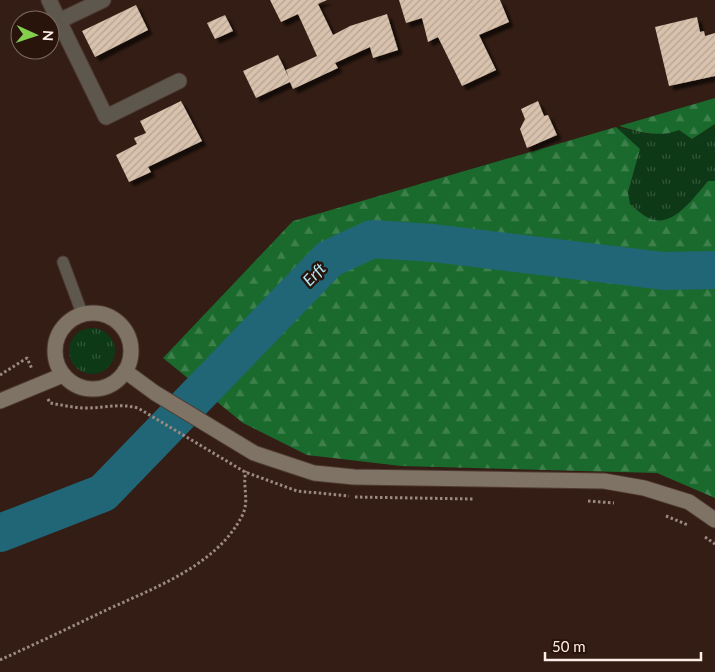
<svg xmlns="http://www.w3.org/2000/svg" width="715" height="672" viewBox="0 0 715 672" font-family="Lato,sans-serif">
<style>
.grass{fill:url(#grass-tufts)}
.forest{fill:url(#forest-firs)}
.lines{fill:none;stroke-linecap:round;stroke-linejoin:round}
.river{stroke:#216677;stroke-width:38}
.building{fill:url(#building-hatch);filter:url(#shadow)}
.lane-casing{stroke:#4f3a32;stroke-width:13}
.street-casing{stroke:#4f3a32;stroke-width:17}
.secondary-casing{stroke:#4f3a32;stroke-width:17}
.path{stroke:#9c8982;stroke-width:3;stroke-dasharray:2.5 2.5;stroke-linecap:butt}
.lane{stroke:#5d574d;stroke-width:11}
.street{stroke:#5d574d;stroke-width:15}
.secondary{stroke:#7e7364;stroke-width:15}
.labels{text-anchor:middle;stroke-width:5;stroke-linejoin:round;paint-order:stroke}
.water-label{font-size:16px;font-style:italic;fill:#b0e8f7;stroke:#29140b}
</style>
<defs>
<pattern id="grass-tufts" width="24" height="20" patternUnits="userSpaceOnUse" patternTransform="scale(1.25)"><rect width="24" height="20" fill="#0e3917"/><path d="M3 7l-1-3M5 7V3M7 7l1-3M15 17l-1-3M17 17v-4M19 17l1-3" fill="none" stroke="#325639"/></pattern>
<pattern id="forest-firs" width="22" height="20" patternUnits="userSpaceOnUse" patternTransform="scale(1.25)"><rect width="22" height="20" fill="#1b6a2d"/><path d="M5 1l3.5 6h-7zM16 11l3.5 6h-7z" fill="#3d804b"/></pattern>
<pattern id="building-hatch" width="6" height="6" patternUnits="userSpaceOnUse" patternTransform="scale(1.25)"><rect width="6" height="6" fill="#d8c2ad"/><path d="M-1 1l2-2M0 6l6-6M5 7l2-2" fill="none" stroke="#b5a393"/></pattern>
<filter id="shadow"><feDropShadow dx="4.5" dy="4.5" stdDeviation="1" flood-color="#0009"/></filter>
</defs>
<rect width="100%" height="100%" fill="#331d14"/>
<!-- grass -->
<g class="grass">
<path d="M715 124V181H708C695 196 672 231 649 218 642 215 636 209 630 204L628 192 640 149 616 127 650 134 679 130 692 139Z"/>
<circle cx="92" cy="351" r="23"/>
</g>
<!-- forest -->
<g class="forest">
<path d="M715 98V124L692 139 679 130C658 138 640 132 619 126Z"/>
<path d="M616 127 640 149 628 192 630 204C636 209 642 215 649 218 672 230 695 196 708 181H715V498L657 473 401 466 307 455 243 423 163 358 293 221Z"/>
</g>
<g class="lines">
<!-- river -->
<path class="river" d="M0 533 103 493 329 259 372 239 433 243 664 271 715 270"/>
</g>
<!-- building -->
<g class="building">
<path d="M270 0H327L318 4 333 35 350 26 387 14 398 50 373 58 370 47 335 63 338 68 293 89 290 82 256 98 243 71 278 55 289 78 286 70 317 56 298 14 281 22Z"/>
<path d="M399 0H500L509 22 479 35 496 70 462 86 438 37 428 42 422 18 406 23Z"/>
<path d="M136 5 148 30 95 57 82 31Z"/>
<path d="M225 15 233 31 215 39 207 23Z"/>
<path d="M697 17 700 32 704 31 705 36 715 33V76L669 86 655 27Z"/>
<path d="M181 101 202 141 148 167 151 172 129 182 116 155 137 144 134 138 146 133 140 121Z"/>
<path d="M538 101 544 116 548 115 557 135 527 148 520 129 525 119 521 109Z"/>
</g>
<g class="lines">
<!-- lane casing -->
<g class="lane-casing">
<path id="lane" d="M63 262 83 316"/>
</g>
<!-- street casing -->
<g class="street-casing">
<g id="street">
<path d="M49 0 59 21 103 0"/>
<path d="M59 21 106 117 179 81"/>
</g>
</g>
<!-- secondary casing -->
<g class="secondary-casing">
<g id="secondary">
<circle cx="93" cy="351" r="38"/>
<path d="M125 371 155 393 254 453 314 473 354 477 604 481 644 488 689 502 715 520"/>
<path d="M0 401 63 375"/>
</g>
</g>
<!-- path -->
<g class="path">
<path d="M0 375 27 358 32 369"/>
<path d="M48 399 50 403C62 405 74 408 86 408 105 408 119 403 138 408L245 472 297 491 349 496"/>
<path d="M355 497 474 499"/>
<path d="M588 501 614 503"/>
<path d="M666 516 688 525"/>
<path d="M705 537 715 544"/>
<path d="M0 660C33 645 67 629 100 613 150 589 215 568 242 516 250 501 242 486 246 471"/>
</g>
<!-- lane -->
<use href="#lane" class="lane"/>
<!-- street -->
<use href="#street" class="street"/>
<!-- secondary -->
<use href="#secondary" class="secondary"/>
</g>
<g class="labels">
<!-- water labels -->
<g class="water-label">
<text transform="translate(314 274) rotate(-46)" y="6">Erft</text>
</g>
</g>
<!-- north arrow -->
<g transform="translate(35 35) rotate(93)"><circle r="24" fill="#29140b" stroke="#7e6b63"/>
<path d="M0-4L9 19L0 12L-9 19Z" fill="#84cf4d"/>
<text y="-8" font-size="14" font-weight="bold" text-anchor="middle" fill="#feeee8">N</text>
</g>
<!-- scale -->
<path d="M545 652v8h156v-8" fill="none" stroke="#feeee8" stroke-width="2.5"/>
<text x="552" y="652" font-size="15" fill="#feeee8" stroke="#29140b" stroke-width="4" paint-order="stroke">50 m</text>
</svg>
